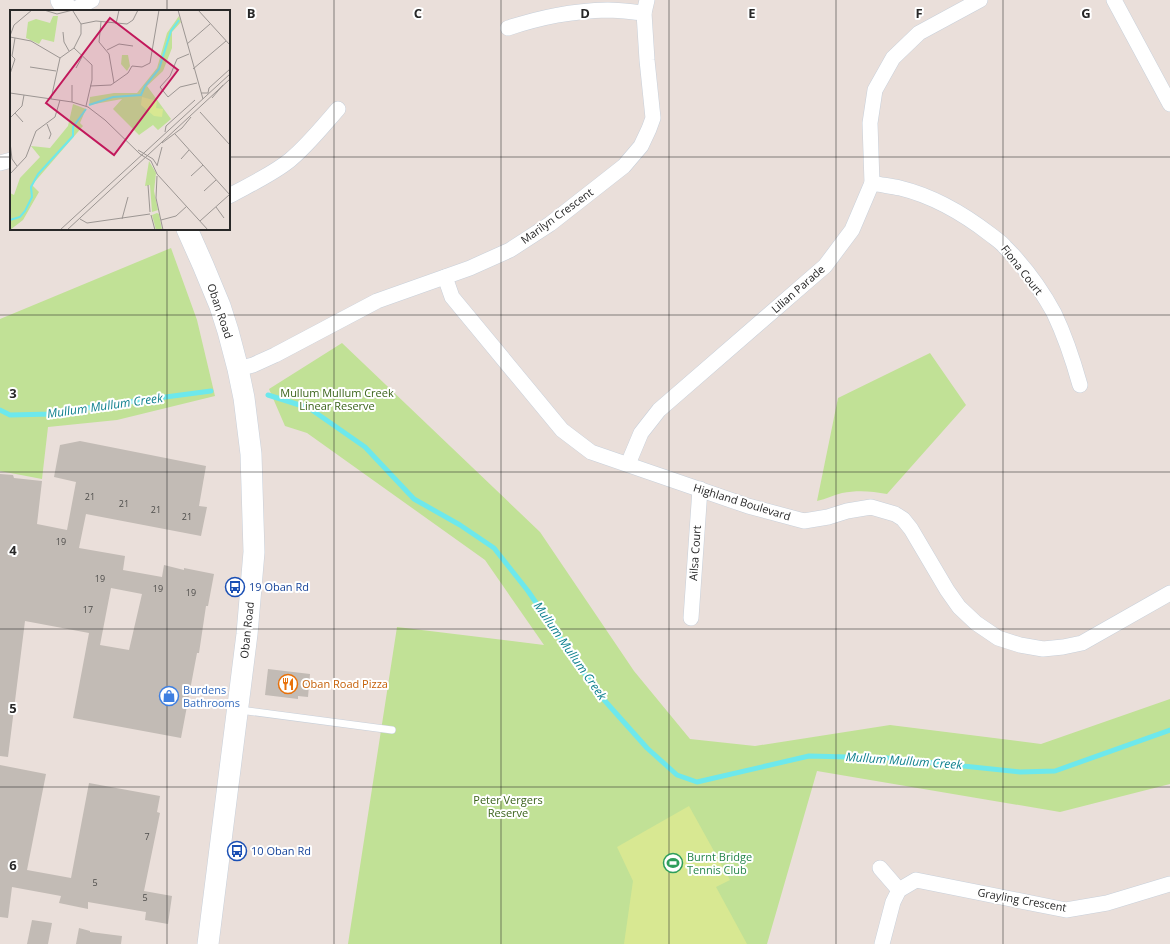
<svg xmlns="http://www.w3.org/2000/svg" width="1170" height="944" viewBox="0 0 1170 944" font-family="'Open Sans',sans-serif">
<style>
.green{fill:#c1e196}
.pitch{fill:#d8e892}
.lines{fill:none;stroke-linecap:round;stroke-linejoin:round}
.stream{stroke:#6de8ec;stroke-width:5}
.building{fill:#c2bbb5;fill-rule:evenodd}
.service-casing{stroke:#c8d0da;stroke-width:8}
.minor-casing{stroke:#c8d0da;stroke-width:16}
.secondary-casing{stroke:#c8d0da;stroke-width:22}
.service{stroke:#fff;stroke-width:7}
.minor{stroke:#fff;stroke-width:15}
.secondary{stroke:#fff;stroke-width:21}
.grid{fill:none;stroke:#282828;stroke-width:1;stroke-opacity:0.55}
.labels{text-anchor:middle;stroke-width:4;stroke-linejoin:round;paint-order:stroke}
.number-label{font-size:9px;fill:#4e4d4b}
.street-label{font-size:11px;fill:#282828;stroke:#fff}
.park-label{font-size:11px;fill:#3a631a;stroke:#fff}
.transit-label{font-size:11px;fill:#164399;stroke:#fff;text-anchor:start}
.food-label{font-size:11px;fill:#c56008;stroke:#fff;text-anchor:start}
.shop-label{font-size:11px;fill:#366cbe;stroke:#fff;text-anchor:start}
.leisure-label{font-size:11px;fill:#27864d;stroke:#fff;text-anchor:start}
.water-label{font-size:12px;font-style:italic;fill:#0f818e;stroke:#fff}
.inset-river{fill:none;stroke:#6de8ec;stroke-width:2}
.inset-road{fill:none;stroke:#9c9693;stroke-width:1}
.view{fill:#c2185b;fill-opacity:0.15;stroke:#c2185b;stroke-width:2}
.inset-edge{fill:none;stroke:#282828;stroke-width:2}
.grid-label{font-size:13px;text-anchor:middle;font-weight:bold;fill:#282828;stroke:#fff;stroke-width:4;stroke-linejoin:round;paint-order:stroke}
</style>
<rect width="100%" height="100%" fill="#eadfda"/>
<!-- green -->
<g class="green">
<path d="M171 248 197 320 215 396 117 420 48 427 42 479 0 471V319Z"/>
<path d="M342 343 540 532 634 671 690 739 755 746 890 725 1041 744 1170 699V784L1060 812 817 771 767 944H348L397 627 544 645 485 560 307 433 285 426 269 389Z"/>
<path d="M930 353 966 405 887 494C872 491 857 490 842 493 834 495 826 499 817 501L838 398Z"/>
</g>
<!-- pitch -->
<path class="pitch" d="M689 806 730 880 716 887 747 944H624L633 881 617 847Z"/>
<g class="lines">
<!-- stream -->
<g class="stream">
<path d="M268 395 309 408 365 447 414 499 460 525 494 548 528 591 597 692 647 748 677 775 697 782 809 756 887 758 1020 772 1055 771 1170 730"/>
<path d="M0 410 10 415 52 414 105 405 211 391"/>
</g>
</g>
<!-- building -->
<g class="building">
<path d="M80 441 206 466 199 506 207 507 201 536 86 514 79 548 125 556 123 570 162 577 164 565 184 570V568L214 574 208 606H206L199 653H197L181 738 73 718 89 633 25 621 8 757 0 756V474L13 475 14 478 42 481 37 524 67 530 76 482 54 477 60 445ZM111 588 142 594 129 650 100 645Z"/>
<path d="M268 669 310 674 308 697 298 696V699L265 695Z"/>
<path d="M0 765 46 774 27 870 71 878 89 783 160 796 157 812 160 813 144 891 172 896 168 924 145 920 146 912 88 902V909L59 903 61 896 12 887 8 918 0 917Z"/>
<path d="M32 920 52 923 48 944H27Z"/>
<path d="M79 928 90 931V932L122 936 121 944H76Z"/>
</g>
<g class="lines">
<!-- service casing -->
<g class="service-casing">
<path id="service" d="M240 710 392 730"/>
</g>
<!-- minor casing -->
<g class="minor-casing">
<g id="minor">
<path d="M1114 0 1170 104"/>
<path d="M72 11 92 0"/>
<path d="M508 28C542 17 571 11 608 10 620 10 632 12 644 13"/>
<path d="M0 163 11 160"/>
<path d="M872 183C881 185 891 186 900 188 933 196 964 214 991 235 996 239 1001 242 1005 247 1024 266 1041 289 1054 313 1065 336 1073 360 1080 385"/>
<path d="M229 196C249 185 273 174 290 160 308 145 323 126 338 109"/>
<path d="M445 277 452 297 562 430 591 452 748 506 804 521 828 517 847 511 871 507 895 514 903 519 911 529 947 590 959 607 976 623 998 638 1020 645 1043 649 1063 647 1082 643 1170 593"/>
<path d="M238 369 253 365 275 355 377 301 470 268 510 250 550 224 624 166 641 146 649 129 653 118 647 60 644 13 647 0"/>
<path d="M628 464 641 433 659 410 825 266 852 230 872 183 870 123 875 90 893 58 919 33 980 0"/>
<path d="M691 618 700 489"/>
<path d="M880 868 899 890"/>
<path d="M882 944 893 902 899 890 916 880 1066 910 1107 903 1170 884"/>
</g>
</g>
<!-- secondary casing -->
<g class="secondary-casing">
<g id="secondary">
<path d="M61 0 68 11"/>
<path d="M187 229 203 265 220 306 228 331 238 369 244 398 251 454 254 552 247 634 208 944"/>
</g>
</g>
<!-- service -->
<use href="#service" class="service"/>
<!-- minor -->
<use href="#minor" class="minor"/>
<!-- secondary -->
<use href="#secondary" class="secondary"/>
</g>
<!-- grid -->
<path class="grid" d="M167 0V11M334 0V944M501 0V944M669 0V944M836 0V944M1003 0V944M0 157H11M229 157H1170M167 229V944M0 315H1170M0 472H1170M0 629H1170M0 787H1170"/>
<!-- icons -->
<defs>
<g id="bus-ring" transform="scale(1)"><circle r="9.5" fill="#fff" stroke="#1a4fb4" stroke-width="1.5"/><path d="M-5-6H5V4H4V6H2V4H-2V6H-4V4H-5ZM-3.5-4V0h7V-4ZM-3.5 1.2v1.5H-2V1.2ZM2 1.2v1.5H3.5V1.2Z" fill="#1a4fb4"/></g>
<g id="restaurant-ring" transform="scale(1)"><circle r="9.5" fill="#fff" stroke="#e8710a" stroke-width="1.5"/><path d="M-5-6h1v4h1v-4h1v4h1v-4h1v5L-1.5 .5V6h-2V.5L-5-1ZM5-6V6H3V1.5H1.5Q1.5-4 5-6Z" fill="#e8710a"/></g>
<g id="shop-ring" transform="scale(1)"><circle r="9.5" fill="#fff" stroke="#3f7fe0" stroke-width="1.5"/><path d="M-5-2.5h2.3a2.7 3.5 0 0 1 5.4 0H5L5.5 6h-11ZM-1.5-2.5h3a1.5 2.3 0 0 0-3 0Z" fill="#3f7fe0"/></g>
<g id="stadium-ring" transform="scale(1)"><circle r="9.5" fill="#fff" stroke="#2e9e5b" stroke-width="1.5"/><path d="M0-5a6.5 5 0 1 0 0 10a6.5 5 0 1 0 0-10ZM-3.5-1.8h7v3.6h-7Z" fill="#2e9e5b"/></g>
</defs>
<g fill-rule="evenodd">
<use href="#bus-ring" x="235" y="587"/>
<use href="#restaurant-ring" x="288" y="684"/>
<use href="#shop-ring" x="169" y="696"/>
<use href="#bus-ring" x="237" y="851"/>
<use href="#stadium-ring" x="673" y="863"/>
</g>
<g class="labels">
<!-- number labels -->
<g class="number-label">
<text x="90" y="500">21</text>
<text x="124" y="507">21</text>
<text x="156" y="513">21</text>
<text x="187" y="520">21</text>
<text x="61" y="545">19</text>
<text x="100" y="582">19</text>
<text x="158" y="592">19</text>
<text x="191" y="596">19</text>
<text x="88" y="613">17</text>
<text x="147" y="840">7</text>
<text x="95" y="886">5</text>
<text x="145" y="901">5</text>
</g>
<!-- street labels -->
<g class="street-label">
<text transform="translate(557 216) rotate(-36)" y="4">Marilyn Crescent</text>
<text transform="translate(1022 270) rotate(52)" y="4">Fiona Court</text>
<text transform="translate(798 289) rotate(-41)" y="4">Lilian Parade</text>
<text transform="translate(220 311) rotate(71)" y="4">Oban Road</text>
<text transform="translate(742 502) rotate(17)" y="4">Highland Boulevard</text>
<text transform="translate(695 553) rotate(-86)" y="4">Ailsa Court</text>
<text transform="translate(247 630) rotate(-84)" y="4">Oban Road</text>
<text transform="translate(1022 900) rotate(10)" y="4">Grayling Crescent</text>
</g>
<!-- park labels -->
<g class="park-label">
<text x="337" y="397">Mullum Mullum Creek<tspan x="337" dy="13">Linear Reserve</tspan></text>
<text x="508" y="804">Peter Vergers<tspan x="508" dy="13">Reserve</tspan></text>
</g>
<!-- transit labels -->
<g class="transit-label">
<text x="249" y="591">19 Oban Rd</text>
<text x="251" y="855">10 Oban Rd</text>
</g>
<!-- food labels -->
<g class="food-label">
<text x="302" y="688">Oban Road Pizza</text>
</g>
<!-- shop labels -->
<g class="shop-label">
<text x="183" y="694">Burdens<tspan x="183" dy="13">Bathrooms</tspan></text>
</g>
<!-- leisure labels -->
<g class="leisure-label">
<text x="687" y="861">Burnt Bridge<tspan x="687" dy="13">Tennis Club</tspan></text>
</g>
<!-- water labels -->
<g class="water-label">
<text transform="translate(105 406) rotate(-8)" y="4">Mullum Mullum Creek</text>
<text transform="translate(570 651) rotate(55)" y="4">Mullum Mullum Creek</text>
<text transform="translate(904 761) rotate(4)" y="4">Mullum Mullum Creek</text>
</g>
</g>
<!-- overview -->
<g transform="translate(10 10)">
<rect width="220" height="220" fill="#eadfda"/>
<path d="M43 6H48L44 32 32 29 29 34 16 28 18 12 26 9 40 13ZM169 6 171 12 162 22V38L153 61 137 76 161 109 148 120 143 115 129 125 103 99 112 89 79 95 80 87 104 83H127L147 58 157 23ZM112 45H118L120 56 117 61 111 54ZM63 94 76 99 70 113 73 116 22 175 29 182 13 210 0 220V183L4 185 10 168 30 147 21 136 40 138 58 116ZM139 151 146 163 144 181 148 200 142 202 140 175 135 176ZM147 203 149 204 152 220H146L142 205Z" fill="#c1e196"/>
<path d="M132 87 147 91 146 98 153 99 152 107 144 106 131 95Z" fill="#d8e892"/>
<path class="inset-river" d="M79 95 103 87 131 85 135 76 149 59 161 21 169 10M0 210 10 207 15 201 22 187 21 177 28 164 63 126V117L76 99"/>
<path class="inset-road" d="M34 0 47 4 63 0M168 0 193 89M188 0 220 35M91 12 89 32 99 44 104 73M71 14 86 11 117 14 123 10 128 0M106 14 109 0M53 22 54 32 59 41M0 26 4 15 22 0M0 27 21 31 50 48M177 34 200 14M64 38 82 55V70L76 96M97 40 109 34 123 36M179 44 167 49 160 66 150 77 158 87 170 77 187 73M2 46 5 28M20 57 46 61M66 58 72 47M183 59 216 31M0 64 5 49 2 46M80 76 101 75 118 63 122 56 132 57 140 53 149 0M0 83 62 92 78 97 95 110 130 144 141 151 147 164M191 83H198L199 78 220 59M202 88 213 75M41 89 50 48 64 38 71 24V14L63 1M62 92V75M190 102 220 135M5 103 13 112M0 108 12 96 14 85M37 114 41 124 39 129M155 122 156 116 185 90M165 124 220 185M0 132 2 149 7 156M152 133 172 118 181 107M128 140 143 149 147 155M171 149 179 140M147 156 152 137M0 164 16 147 26 121 45 107 50 90M147 164 198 220M147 166 146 188 153 220M181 166 193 155M138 175 140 202M194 181 206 170M206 197 214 208M141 205 145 220M70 209 77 213 140 204M112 209 118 187M151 210 166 206 177 196M190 211 219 185M50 220 220 64M57 220 220 69"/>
<path class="view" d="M100 8 168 60 104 145 36 93Z"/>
<rect width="220" height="220" class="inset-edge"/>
</g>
<g class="grid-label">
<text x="251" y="18">B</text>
<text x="418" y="18">C</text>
<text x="585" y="18">D</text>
<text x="752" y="18">E</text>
<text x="919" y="18">F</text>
<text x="1086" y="18">G</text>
<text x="13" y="398">3</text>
<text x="13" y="555">4</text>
<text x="13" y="713">5</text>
<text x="13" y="870">6</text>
</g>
</svg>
